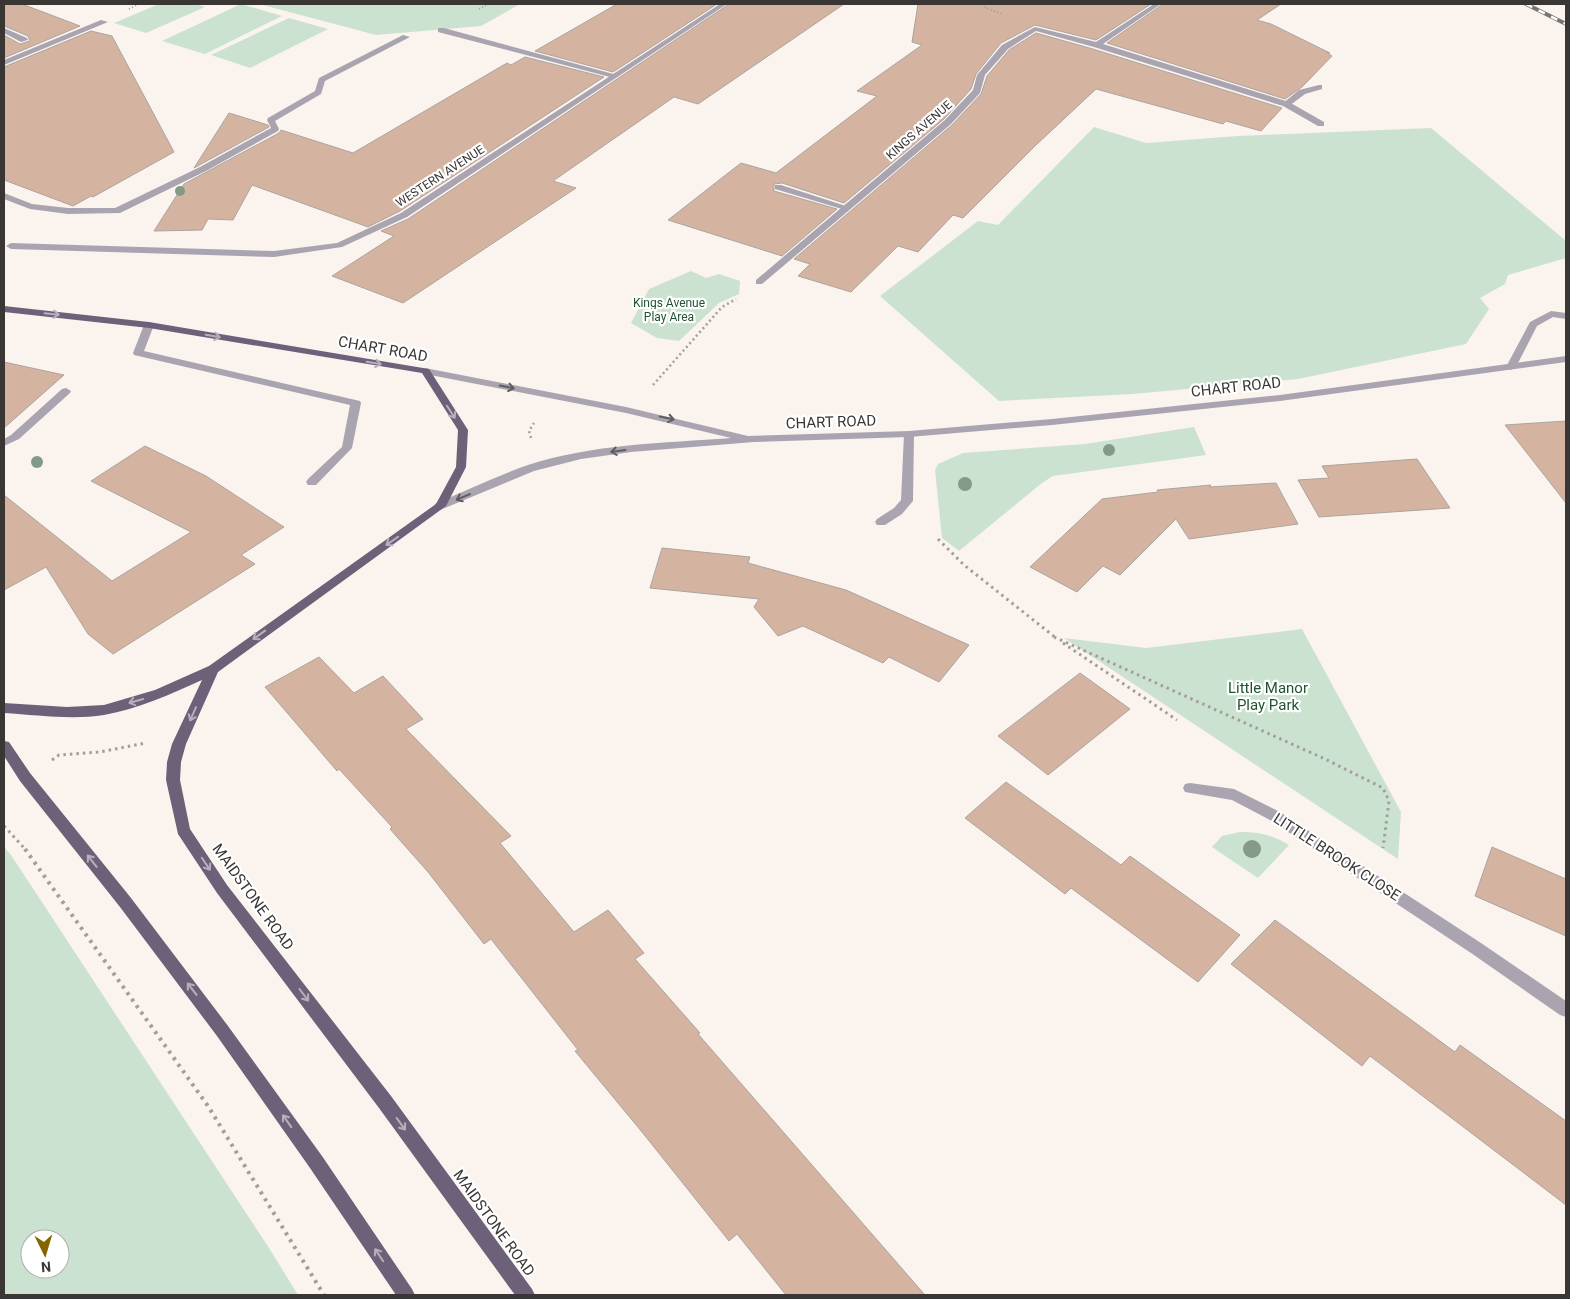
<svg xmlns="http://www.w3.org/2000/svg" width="1570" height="1299" viewBox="0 0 1570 1299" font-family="Roboto,sans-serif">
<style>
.green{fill:#cbe2d1;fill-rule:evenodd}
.building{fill:#d4b4a0;stroke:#aba49f}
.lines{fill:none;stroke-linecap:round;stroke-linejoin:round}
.path-far3{stroke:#a49e9b;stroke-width:2;stroke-dasharray:1 2.5;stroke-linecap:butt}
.path-far2{stroke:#a49e9b;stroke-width:2.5;stroke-dasharray:2 3;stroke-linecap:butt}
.path-far1{stroke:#a49e9b;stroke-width:3;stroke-dasharray:2.5 4;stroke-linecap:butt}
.path{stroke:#a49e9b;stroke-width:4;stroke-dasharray:3 5;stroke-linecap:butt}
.service{fill:#aaa4b1;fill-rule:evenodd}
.minor{fill:#aaa4b1;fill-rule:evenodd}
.tertiary{fill:#aaa4b1;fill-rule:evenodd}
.primary{fill:#6d6179;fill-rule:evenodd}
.rail-casing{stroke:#797471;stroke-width:4}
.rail{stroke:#fff;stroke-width:2.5;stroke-dasharray:7;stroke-linecap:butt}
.tree{fill:#839a87}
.oneway{stroke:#b6b0bc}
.oneway2{stroke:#615c60}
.labels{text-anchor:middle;stroke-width:4.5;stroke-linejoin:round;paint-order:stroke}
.far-street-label{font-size:12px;fill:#393634;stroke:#fff}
.far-park-label{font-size:12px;fill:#215232;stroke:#fff}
.street-label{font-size:15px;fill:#393634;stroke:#fff}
.park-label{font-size:15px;fill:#215232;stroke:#fff}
</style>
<rect width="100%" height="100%" fill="#fbf3ee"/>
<!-- green -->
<g class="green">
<path d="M159 4H195L205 7 146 33 114 23Z"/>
<path d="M241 4 282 16 205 54 162 41Z"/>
<path d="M259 4H520L481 26 376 35Z"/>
<path d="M289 18 328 29 250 68 211 55Z"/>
<path d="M1094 127 1146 143 1238 136 1431 128 1566 241V258L1508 275 1505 284 1480 298 1489 309 1466 344 1298 379 1133 394 999 401 880 296 978 221 998 225Z"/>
<path d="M691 271 706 278 719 274 740 281 739 294 719 303 679 341 657 338 631 323 649 289Z"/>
<path d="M1194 427 1206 455 1053 476 1042 483 959 551 942 538 935 470 938 464 963 453 1085 444Z"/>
<path d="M1302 629 1401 812 1398 859 1064 638 1146 648Z"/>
<path d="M1240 832C1259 832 1273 835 1289 845L1258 878 1212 847 1222 836Z"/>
<path d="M4 847 11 855 269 1248 298 1295H4ZM30 1239H60V1269H30Z"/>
</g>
<!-- building -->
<g class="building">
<path d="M4 4H22L80 26 4 58V35L20 44 30 41 28 36 4 26Z"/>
<path d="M617 4H717L613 72 535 51Z"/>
<path d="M729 4H844L698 104 674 97 553 181 576 188 403 303 332 276 394 236 381 231 408 219Z"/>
<path d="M918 4H1151L1096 40 1035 25 1001 43 976 74 971 89 944 119 844 203 782 183 774 184V191L837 209 782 256 668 220 741 163 776 173 877 96 857 91 922 45 912 42Z"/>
<path d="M1163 4H1281L1257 20 1271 24 1330 53H1327L1332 56 1302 87 1285 99 1107 43Z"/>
<path d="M91 31 112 36 174 152 93 197 91 196 73 206 4 180V67Z"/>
<path d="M1036 33 1093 49 1282 108 1261 131 1226 121 1223 124 1096 89 1035 146 963 218 953 215 918 252 898 246 851 292 798 276 810 264 794 259 952 125 981 94 987 76 1009 50Z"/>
<path d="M525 57 604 77 400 211 368 227 252 185 233 220 208 219 202 230 154 231 184 184 279 133 281 130 353 153 507 63 511 65Z"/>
<path d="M229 113 268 125 269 127 194 168Z"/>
<path d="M4 362 64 375 4 428Z"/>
<path d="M1566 421V503L1505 425Z"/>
<path d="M145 446 206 476 284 527 241 555 255 564 113 654 88 634 46 567 4 590V495L112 581 191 532 91 481Z"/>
<path d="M1417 459 1450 508 1319 517 1298 480 1329 478 1322 466Z"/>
<path d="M1276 483 1298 524 1189 539 1176 519 1120 575 1103 566 1077 592 1030 567 1102 499 1158 492 1157 490 1211 485 1209 487Z"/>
<path d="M662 548 750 557 748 563 846 590 969 645 939 682 889 657 883 663 803 626 778 636 754 607 759 599 650 588Z"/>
<path d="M319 657 354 693 383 676 423 719 406 729 511 836 500 843 574 932 608 910 644 953 635 959 700 1033 698 1034 925 1295H786L737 1234 729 1241 642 1132 575 1051 578 1050 491 939 484 944 428 872 390 829 392 827 339 769 337 771 265 687Z"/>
<path d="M1080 673 1130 709 1048 775 998 736Z"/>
<path d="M1006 782 1121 865 1130 856 1240 935 1198 982 1071 888 1065 894 965 818Z"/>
<path d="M1492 847 1566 879V936L1475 896Z"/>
<path d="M1275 920 1455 1052 1460 1045 1566 1121V1205L1370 1056 1362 1066 1231 964Z"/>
</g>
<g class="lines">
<!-- path-far3 -->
<g class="path-far3">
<path d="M982 4 986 8 1003 14"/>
<path d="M129 9 138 4"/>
<path d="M479 9 488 4"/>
</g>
<!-- path-far2 -->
<g class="path-far2">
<path d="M653 385 722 307 736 299"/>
<path d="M531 438 529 431 534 423"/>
</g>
<!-- path-far1 -->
<g class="path-far1">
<path d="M938 539 964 565 1056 638"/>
<path d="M1054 637 1325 759 1383 788 1389 801 1383 848"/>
<path d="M1063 643 1177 720"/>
<path d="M52 760 59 755 100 752 146 743"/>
<path d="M4 826 26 850"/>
</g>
<!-- path -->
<path class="path" d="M25 849 208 1106 324 1295"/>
<!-- service -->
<g class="service">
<path d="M101 20 108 22 4 65V60Z"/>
<path d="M438 28H444L617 75 610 77 438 32Z"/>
<path d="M403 35 410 37 325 81 321 94 275 121 279 129 278 131 206 171 120 213 68 214 30 209 4 199V193L32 204 68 208H115L200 167 271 128 267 120 268 118 315 91 319 78Z"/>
<path d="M1319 85H1322V89L1305 94 1289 106 1282 104 1299 90Z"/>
<path d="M775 185H781L849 207 842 209 775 189Z"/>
<path d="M1551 311 1566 313V319L1553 317 1537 326 1516 367 1511 370 1507 369 1506 367 1530 322Z"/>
<path d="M149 322 154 325 144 351 360 401 361 403 352 448 316 485H308L306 482 308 479 342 447 350 405 134 355 133 353 144 325Z"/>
<path d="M66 388 71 391 70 393 19 439 4 446V439L11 435 62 389Z"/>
</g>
<!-- minor -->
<g class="minor">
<path d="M720 4H727L407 217 342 247 274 257 11 249 6 246 11 243 274 251 337 243 401 213Z"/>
<path d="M1154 4H1161L1103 44 1289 102 1324 122V126H1318L1283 106 1094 47 1036 31 1008 49 985 75 980 93 951 124 762 284H756V280L945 120 973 90 977 75 1002 45 1035 27 1096 42Z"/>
<path d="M4 28 27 38 28 40 21 42 4 33Z"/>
<path d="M909 431 914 434 913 501 902 514 885 525H877L875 522 877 519 894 508 901 500 904 434Z"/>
<path d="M1190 783 1234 789 1280 812 1481 943 1566 1001V1017L1560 1015 1471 953 1270 820 1232 800 1185 792 1183 788 1185 784Z"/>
</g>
<!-- tertiary -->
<path class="tertiary" d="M1566 356V362L1280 401 1052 425 909 437 754 442 631 452 581 459 534 471 440 510 436 509 434 506 436 503C466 491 496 476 528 465 592 444 664 443 731 438L626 413 425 374 420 371 425 368 626 407 748 436 909 431 1052 419 1280 395Z"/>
<!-- primary -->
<g class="primary">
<path d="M4 306 149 322 429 369 468 430 466 467 446 506 218 672 186 744 181 762 180 780 190 829 227 885 391 1096 532 1289 535 1295H515L379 1108 217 893 178 834 166 780 167 762 172 744 202 680C171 694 138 709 104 715 72 720 36 715 4 713V703L67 707 104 705 155 690 209 666 436 504 456 467 458 430 422 373 149 328 4 312Z"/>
<path d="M4 741 9 742 30 773 131 898 228 1026 322 1156 412 1289 415 1295H396L310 1168 217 1036 120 907 20 781 4 756Z"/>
</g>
<!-- rail casing -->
<g class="rail-casing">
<path id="rail" d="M1526 4 1566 24"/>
</g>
<!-- rail -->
<use href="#rail" class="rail"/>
</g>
<!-- trees -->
<g class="tree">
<circle cx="180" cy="191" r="5"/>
<circle cx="1109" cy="450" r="6"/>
<circle cx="37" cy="462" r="6"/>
<circle cx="965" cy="484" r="7"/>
<circle cx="1252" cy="849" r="9"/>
</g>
<!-- one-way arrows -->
<defs><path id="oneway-shaft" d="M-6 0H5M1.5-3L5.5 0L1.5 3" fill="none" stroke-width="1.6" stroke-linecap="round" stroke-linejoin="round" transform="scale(1.25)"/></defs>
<g class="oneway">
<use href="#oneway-shaft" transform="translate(52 314) rotate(6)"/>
<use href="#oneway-shaft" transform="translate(213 336) rotate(10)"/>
<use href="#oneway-shaft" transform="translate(374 363) rotate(10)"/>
<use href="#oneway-shaft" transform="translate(451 412) rotate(57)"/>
<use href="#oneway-shaft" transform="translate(392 541) rotate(145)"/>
<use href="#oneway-shaft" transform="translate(259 635) rotate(144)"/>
<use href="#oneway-shaft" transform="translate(136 701) rotate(164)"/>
<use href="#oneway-shaft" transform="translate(193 714) rotate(114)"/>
<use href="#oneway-shaft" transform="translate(92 861) rotate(-128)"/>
<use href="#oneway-shaft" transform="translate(206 864) rotate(56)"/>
<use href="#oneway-shaft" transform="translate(192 989) rotate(-128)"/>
<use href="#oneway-shaft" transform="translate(304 995) rotate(53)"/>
<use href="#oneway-shaft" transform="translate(287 1121) rotate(-125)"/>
<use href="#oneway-shaft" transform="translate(401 1124) rotate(54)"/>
<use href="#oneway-shaft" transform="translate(379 1255) rotate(-124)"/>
</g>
<g class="oneway2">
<use href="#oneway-shaft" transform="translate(507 387) rotate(11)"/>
<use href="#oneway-shaft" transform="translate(667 418) rotate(12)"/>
<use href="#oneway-shaft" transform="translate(618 451) rotate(172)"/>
<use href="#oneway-shaft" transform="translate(463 497) rotate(157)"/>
</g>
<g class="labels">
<!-- far-street labels -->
<g class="far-street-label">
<text transform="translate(919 130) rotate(-41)" y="4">KINGS AVENUE</text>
<text transform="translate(440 176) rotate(-33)" y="4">WESTERN AVENUE</text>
</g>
<!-- far-park labels -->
<g class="far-park-label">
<text x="669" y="307">Kings Avenue<tspan x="669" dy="14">Play Area</tspan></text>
</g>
<!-- street labels -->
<g class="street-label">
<text transform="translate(383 349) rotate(10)" y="5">CHART ROAD</text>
<text transform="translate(1236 387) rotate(-6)" y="5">CHART ROAD</text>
<text transform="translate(831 422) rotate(-2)" y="5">CHART ROAD</text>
<text transform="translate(1337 857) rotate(33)" y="5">LITTLE BROOK CLOSE</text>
<text transform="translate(253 897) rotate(54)" y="5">MAIDSTONE ROAD</text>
<text transform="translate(494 1223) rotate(54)" y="5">MAIDSTONE ROAD</text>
</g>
<!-- park labels -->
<g class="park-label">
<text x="1268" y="693">Little Manor<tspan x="1268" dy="17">Play Park</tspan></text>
</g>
</g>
<!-- border -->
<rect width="1570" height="1299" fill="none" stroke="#393634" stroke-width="10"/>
<!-- north arrow -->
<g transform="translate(45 1254) rotate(175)"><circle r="24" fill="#ffffff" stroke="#b0afae"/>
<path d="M0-4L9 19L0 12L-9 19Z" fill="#856500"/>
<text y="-8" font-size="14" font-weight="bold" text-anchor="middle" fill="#393634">N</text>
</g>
</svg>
